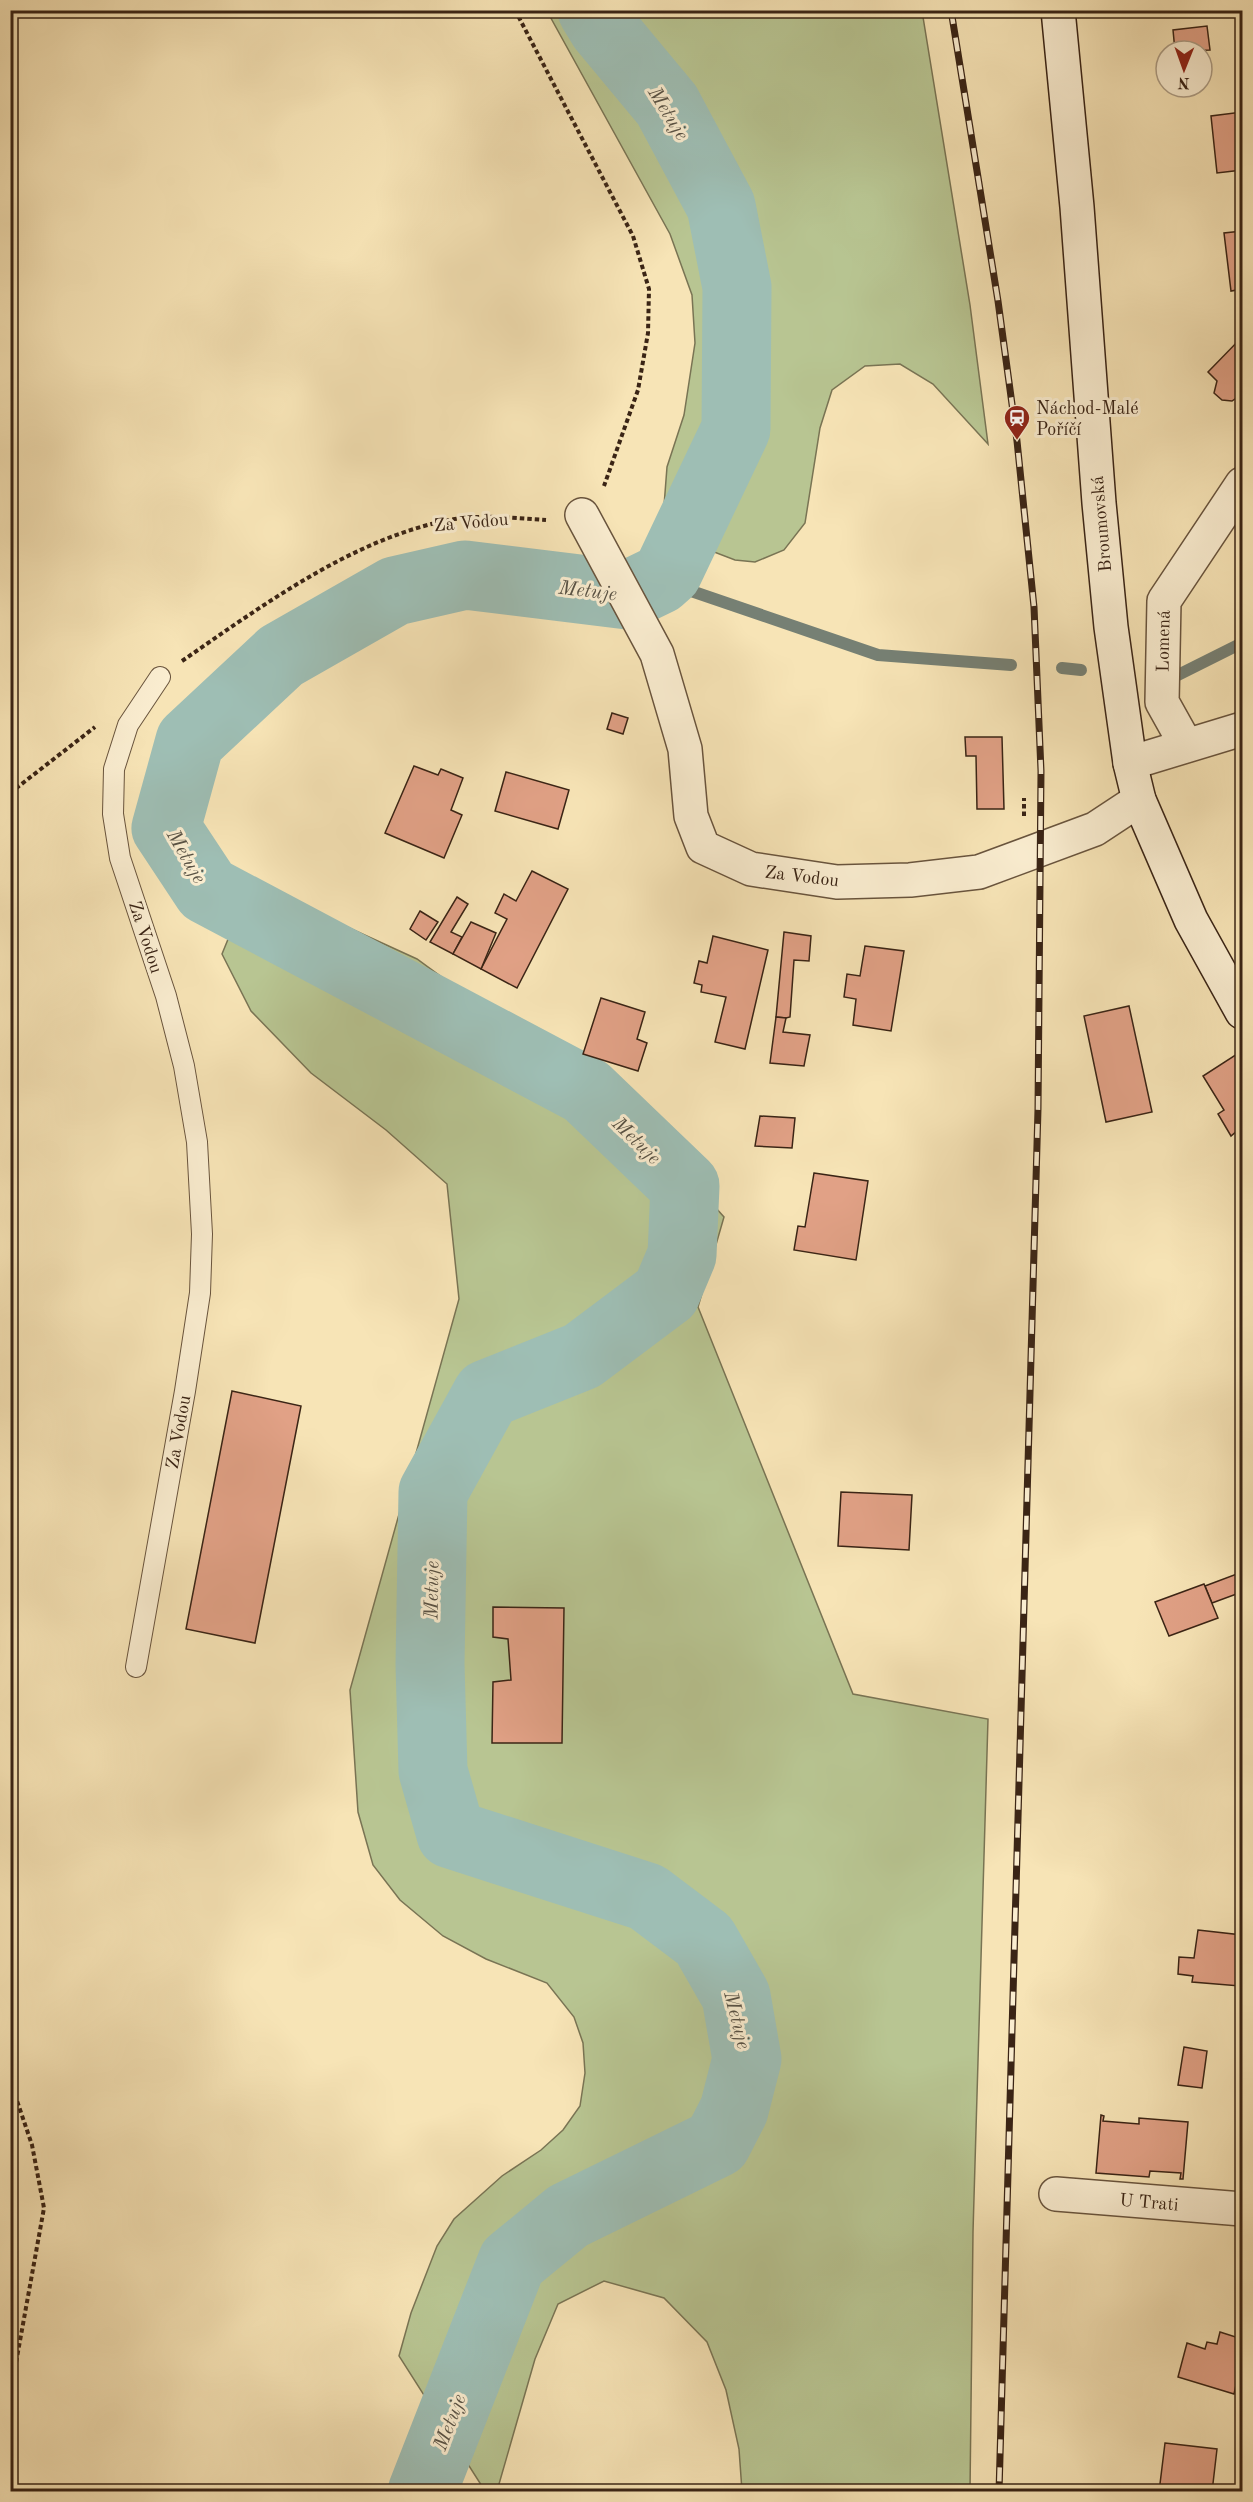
<svg xmlns="http://www.w3.org/2000/svg" width="1253" height="2502" viewBox="0 0 1253 2502" font-family="'Old Standard TT',serif">
<style>
.green{fill:#b8c592;stroke:#797454;stroke-width:1.5}
.lines{fill:none;stroke-linecap:round;stroke-linejoin:round}
.stream{stroke:#768074;stroke-width:12}
.river{stroke:#9ebeb4;stroke-width:69}
.building{fill:#e1a186;stroke:#3a2415;stroke-width:1.5}
.service-casing{stroke:#69543d;stroke-width:22}
.minor-casing{stroke:#69543d;stroke-width:36}
.secondary-casing{stroke:#3a2415;stroke-width:36}
.path{stroke:#3a2415;stroke-width:4;stroke-dasharray:4.5 3;stroke-linecap:butt}
.service{stroke:#faedd0;stroke-width:20}
.minor{stroke:#faedd0;stroke-width:33}
.secondary{stroke:#faedd0;stroke-width:33}
.rail-casing{stroke:#3a2415;stroke-width:7}
.rail{stroke:#faedd0;stroke-width:4.5;stroke-dasharray:14;stroke-linecap:butt}
.labels{text-anchor:middle;stroke-width:6;stroke-linejoin:round;paint-order:stroke}
.poi-label{font-size:18px;fill:#3a2415;stroke:#faedd0;text-anchor:start}
.street-label{font-size:18px;fill:#3a2415;stroke:#faedd0}
.water-label{font-size:20px;font-style:italic;fill:#585245;stroke:#faedd0}
</style>
<rect width="100%" height="100%" fill="#f7e4b6"/>
<filter id="stains"><feTurbulence type="fractalNoise" baseFrequency=".00333" numOctaves="4"/><feColorMatrix values="0 0 0 0 .2 0 0 0 0 .09 0 0 0 0 .02 0 0 0 .5 -.17"/></filter>
<radialGradient id="worn" r=".72"><stop offset=".6" stop-color="#630" stop-opacity="0"/><stop offset="1" stop-color="#630" stop-opacity=".3"/></radialGradient>
<!-- green -->
<g class="green">
<path d="M547 11H922L970 305 988 444 933 384 900 364 865 366 832 390 820 428 805 523 784 550 755 562 735 560 662 532 667 467 684 415 695 343 692 295 670 234Z"/>
<path d="M251 883 417 959 638 1121 724 1217 698 1307 853 1694 988 1719 973 2232 970 2491H742L739 2449 726 2390 707 2342 664 2298 604 2281 558 2304 535 2359 497 2491H485L399 2356 411 2313 437 2246 454 2219 502 2176 541 2150 563 2130 580 2106 585 2073 583 2043 574 2017 547 1983 486 1959 443 1936 400 1900 373 1865 358 1812 350 1690 459 1299 447 1184 386 1130 311 1073 251 1011 222 954Z"/>
</g>
<g class="lines">
<!-- stream -->
<g class="stream">
<path d="M659 580 878 655 1011 665"/>
<path d="M1062 668 1081 670"/>
<path d="M1174 677 1242 643"/>
</g>
<!-- river -->
<path class="river" d="M422 2492 512 2262 568 2216 717 2143 734 2110 747 2059 736 1996 704 1940 647 1897 451 1834 433 1771 430 1664 433 1492 487 1394 582 1356 666 1293 682 1255 685 1186 586 1091 207 890 166 828 190 741 281 656 395 591 465 575 628 595 659 580 668 572 736 429 737 287 721 206 667 105 603 28 592 10"/>
</g>
<!-- building -->
<g class="building">
<path d="M1207 26 1210 50 1175 51 1173 30Z"/>
<path d="M1242 112V170L1217 173 1211 116Z"/>
<path d="M1242 231V289L1231 291 1224 233Z"/>
<path d="M1242 337V406L1235 399 1232 401 1222 400 1214 393 1217 381 1208 372Z"/>
<path d="M612 713 628 718 623 734 607 729Z"/>
<path d="M965 737H1002L1004 809H977L976 756H966Z"/>
<path d="M414 766 438 775 441 769 463 778 451 810 462 815 444 858 385 833Z"/>
<path d="M506 772 569 790 558 829 495 811Z"/>
<path d="M532 871 568 889 517 988 481 969 507 919 495 913 504 894 516 901Z"/>
<path d="M457 897 468 904 451 932 462 937 453 954 430 942Z"/>
<path d="M420 911 438 922 426 940 410 929Z"/>
<path d="M471 922 496 933 481 969 453 954Z"/>
<path d="M784 932 811 936 809 961 794 960 790 1017 786 1018 776 1017Z"/>
<path d="M713 936 768 950 745 1049 715 1042 726 997 701 992 702 985 694 983 699 961 707 963Z"/>
<path d="M865 946 904 951 891 1031 853 1025 856 999 844 997 847 974 860 976Z"/>
<path d="M601 998 645 1012 637 1039 647 1043 638 1071 583 1054Z"/>
<path d="M1129 1006 1152 1112 1106 1122 1084 1016Z"/>
<path d="M776 1017 786 1018 783 1032 810 1035 804 1066 770 1063Z"/>
<path d="M1237 1054 1242 1063V1139L1237 1131 1231 1136 1218 1114 1224 1110 1203 1076Z"/>
<path d="M760 1116 795 1118 792 1148 755 1146Z"/>
<path d="M814 1173 868 1181 856 1260 794 1250 798 1226 805 1227Z"/>
<path d="M232 1391 301 1406 255 1643 186 1629Z"/>
<path d="M841 1492 912 1495 909 1550 838 1546Z"/>
<path d="M1242 1572V1592L1212 1603 1205 1586Z"/>
<path d="M1204 1584 1218 1618 1169 1636 1155 1602Z"/>
<path d="M493 1607 564 1608 562 1743H492L493 1682 511 1680 508 1639 493 1637Z"/>
<path d="M1198 1930 1242 1935 1240 1986 1192 1982 1193 1976 1178 1974 1179 1957 1194 1958Z"/>
<path d="M1184 2047 1207 2051 1202 2088 1178 2085Z"/>
<path d="M1101 2115 1104 2116 1103 2121 1139 2124V2118L1188 2122 1183 2179H1180L1181 2173 1150 2171 1149 2177 1096 2173Z"/>
<path d="M1220 2332 1242 2339V2358L1234 2394 1178 2377 1187 2343 1205 2349 1207 2342 1217 2344Z"/>
<path d="M1165 2443 1217 2449 1212 2492H1159Z"/>
</g>
<g class="lines">
<!-- service casing -->
<g class="service-casing">
<path id="service" d="M136 1667 185 1391 200 1293 202 1234 197 1142 184 1066 166 996 120 858 113 814 114 769 128 725 160 677"/>
</g>
<!-- minor casing -->
<g class="minor-casing">
<g id="minor">
<path d="M582 515 657 654 685 749 691 816 703 847 751 869 837 882 910 880 979 872 1095 829 1139 800"/>
<path d="M1186 745 1162 702 1164 601 1242 484"/>
<path d="M1130 763 1242 729"/>
<path d="M1056 2194 1242 2209"/>
</g>
</g>
<!-- secondary casing -->
<g class="secondary-casing">
<path id="secondary" d="M1058 10 1077 207 1099 503 1111 627 1130 763 1139 800 1191 920 1242 1012"/>
</g>
<!-- path -->
<g class="path">
<path d="M515 10 633 236 649 289 648 333 638 390 604 486"/>
<path d="M182 661C262 606 352 539 449 520 480 514 514 518 546 520"/>
<path d="M10 793 95 727"/>
<path d="M1024 816V798"/>
<path d="M10 2080 32 2145 44 2208 10 2396"/>
</g>
<!-- service -->
<use href="#service" class="service"/>
<!-- minor -->
<use href="#minor" class="minor"/>
<!-- secondary -->
<use href="#secondary" class="secondary"/>
<!-- rail casing -->
<g class="rail-casing">
<path id="rail" d="M951 10 998 301 1017 441 1034 607 1041 771 1038 1109 999 2492"/>
</g>
<!-- rail -->
<use href="#rail" class="rail"/>
</g>
<!-- icons -->
<defs>
<g id="station-pin" transform="scale(1.35)"><path d="M0 17L-7.5 6A9.5 9.5 0 1 1 7.5 6Z" fill="#8f2418" stroke="#faedd0"/><path d="M-3-6H3Q5-6 5-4V2Q5 4 3 4L4.5 6H3L1.5 4h-3L-3 6H-4.5L-3 4Q-5 4-5 2V-4Q-5-6-3-6ZM-3.5-4v3h7v-3ZM-3.5 1v1.5H-2V1ZM2 1v1.5H3.5V1Z" fill="#fff"/></g>
</defs>
<g fill-rule="evenodd">
<use href="#station-pin" x="1017" y="418"/>
</g>
<g class="labels">
<!-- poi labels -->
<g class="poi-label">
<text x="1036" y="414">Náchod-Malé<tspan x="1036" dy="21">Poříčí</tspan></text>
</g>
<!-- street labels -->
<g class="street-label">
<text transform="translate(471 522) rotate(-5)" y="6">Za Vodou</text>
<text transform="translate(1101 524) rotate(-95)" y="6">Broumovská</text>
<text transform="translate(1163 641) rotate(-89)" y="6">Lomená</text>
<text transform="translate(802 876) rotate(7)" y="6">Za Vodou</text>
<text transform="translate(146 937) rotate(72)" y="6">Za Vodou</text>
<text transform="translate(178 1432) rotate(-80)" y="6">Za Vodou</text>
<text transform="translate(1149 2202) rotate(5)" y="6">U Trati</text>
</g>
<!-- water labels -->
<g class="water-label">
<text transform="translate(669 113) rotate(58)" y="7">Metuje</text>
<text transform="translate(588 590) rotate(7)" y="7">Metuje</text>
<text transform="translate(187 856) rotate(60)" y="7">Metuje</text>
<text transform="translate(637 1140) rotate(44)" y="7">Metuje</text>
<text transform="translate(431 1590) rotate(-89)" y="7">Metuje</text>
<text transform="translate(738 2020) rotate(76)" y="7">Metuje</text>
<text transform="translate(449 2422) rotate(-69)" y="7">Metuje</text>
</g>
</g>
<!-- margin -->
<rect width="1253" height="2502" fill="none" stroke="#f7e4b6" stroke-width="36"/>
<rect x="12" y="12" width="1229" height="2478" fill="none" stroke="#3a2415" stroke-width="3"/>
<rect x="18" y="18" width="1217" height="2466" fill="none" stroke="#3a2415" stroke-width="1.5"/>
<!-- north arrow -->
<g transform="translate(1184 69) rotate(181)"><circle r="28" fill="#faedd0" stroke="#ad9d85" stroke-width="1.5"/>
<path d="M0-4.5L10 22L0 15L-10 22Z" fill="#8f2418"/>
<text y="-9" font-size="16" font-weight="bold" text-anchor="middle" fill="#3a2415">N</text>
</g>
<rect width="100%" height="100%" filter="url(#stains)"/>
<rect width="100%" height="100%" fill="url(#worn)"/>
</svg>
